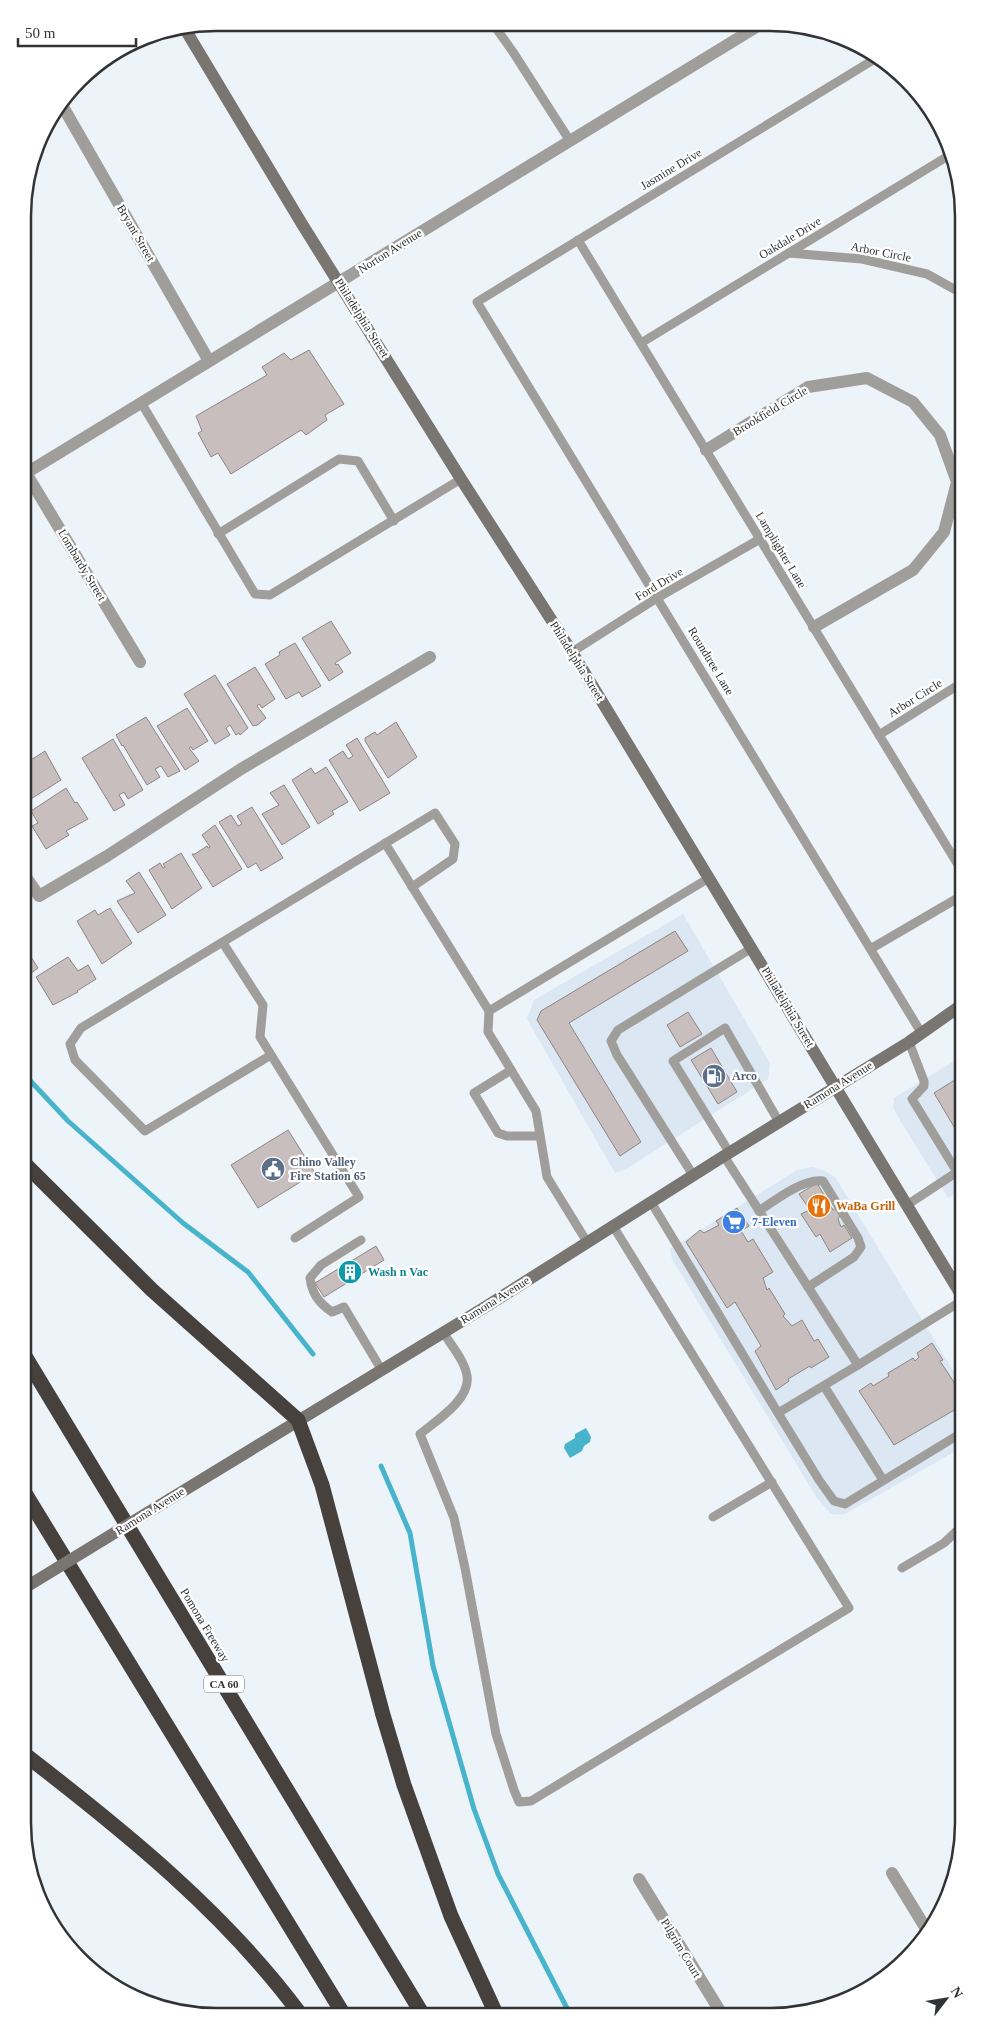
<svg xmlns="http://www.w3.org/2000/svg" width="986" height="2039" viewBox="0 0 986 2039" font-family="Georgia,serif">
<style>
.built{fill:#dbe7f3}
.water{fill:#47b4cc}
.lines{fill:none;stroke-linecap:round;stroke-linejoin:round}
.stream{stroke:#47b4cc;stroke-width:5}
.building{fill:#c8bebd;stroke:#8f8684}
.lane{stroke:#a09e9b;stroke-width:9}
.street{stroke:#a09e9b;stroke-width:12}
.secondary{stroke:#797571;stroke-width:12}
.highway{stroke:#46413c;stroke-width:15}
.secondary-bridge{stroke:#797571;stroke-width:12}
.labels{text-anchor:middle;stroke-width:4.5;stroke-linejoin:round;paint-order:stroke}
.shield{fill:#fff;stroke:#6f7072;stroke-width:1}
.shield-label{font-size:11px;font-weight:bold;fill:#313336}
.street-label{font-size:12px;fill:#313336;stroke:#fff}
.service-label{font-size:12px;font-weight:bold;fill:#4e5e75;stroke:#fff;text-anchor:start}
.food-label{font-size:12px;font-weight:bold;fill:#c56008;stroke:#fff;text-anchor:start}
.shop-label{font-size:12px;font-weight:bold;fill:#366cbe;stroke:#fff;text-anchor:start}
.culture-label{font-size:12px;font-weight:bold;fill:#0d838f;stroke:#fff;text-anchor:start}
.rim{fill:none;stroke:#313336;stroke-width:2.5}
</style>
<rect width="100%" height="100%" fill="#ecf3f9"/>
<!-- built -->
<g class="built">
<path d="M683 914 770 1063 768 1079 626 1169 615 1173 527 1019 534 1000Z"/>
<path d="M956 1060 963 1072V1188L948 1198 900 1120 893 1107 894 1098Z"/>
<path d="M813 1167 825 1171 835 1177 963 1387V1447L843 1515 831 1514 817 1498 672 1259 670 1249 797 1170Z"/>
</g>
<!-- water -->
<path class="water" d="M586 1428 591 1437 590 1442 584 1446 582 1451 570 1458 564 1448 565 1444 575 1438V1434Z"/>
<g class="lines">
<!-- stream -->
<g class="stream">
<path d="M23 1073 68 1121 183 1223 248 1272 313 1354"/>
<path d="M381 1466 410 1533 433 1666 474 1809 498 1874 571 2016"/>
</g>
</g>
<!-- building -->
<g class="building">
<path d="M309 350 344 404 325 415 327 420 306 435 301 430 231 474 218 453 211 457 198 433 202 431 196 416 267 375 262 367 284 353 291 360Z"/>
<path d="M331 621 351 653 335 663 336 665 338 664 343 672 329 681 302 638Z"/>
<path d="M295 643 321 686 302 697 299 692 286 699 265 664 280 655 279 652Z"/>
<path d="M255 667 275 699 262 708 259 704 257 706 266 718 256 726 255 725 253 726 227 684Z"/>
<path d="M215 675 248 728 240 735 239 733 236 735 230 725 226 728 230 735 215 744 184 694Z"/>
<path d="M187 708 208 741 193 750 191 747 189 748 199 761 185 770 157 726Z"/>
<path d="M146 717 180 771 168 777 161 766 155 769 160 777 147 785 123 745 122 746 116 735Z"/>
<path d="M396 722 417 757 388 778 365 741V738L375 732 377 735Z"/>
<path d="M357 738 390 793 360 811 329 760 343 751 348 759 353 756 346 745Z"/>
<path d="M113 739 143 790 128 799 124 792 119 795 125 805 114 811 82 758Z"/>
<path d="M45 751 61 780 23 804V765Z"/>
<path d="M326 767 348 802 332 811 334 814 318 824 292 780 311 768 315 774Z"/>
<path d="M284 785 310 827 282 845 262 814 279 805 270 793Z"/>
<path d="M66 788 75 803 77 802 88 819 66 831 69 835 46 849 32 826 38 823 31 811Z"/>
<path d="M252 807 283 858 261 871 256 863 248 868 219 822 231 815 238 826 242 824 237 816Z"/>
<path d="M215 825 242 869 213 887 192 854H195L207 846 208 848 210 847 202 835Z"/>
<path d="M181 853 202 888 172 909 149 870 160 863 163 868 165 867 163 864Z"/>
<path d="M139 872 166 915 138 933 117 901 135 893 126 881Z"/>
<path d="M110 908 132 943 102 964 77 921 95 910 98 915Z"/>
<path d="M675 931 688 951 569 1023 641 1142 620 1156 537 1020 541 1011Z"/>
<path d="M23 939 28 947 26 949 38 968 23 979Z"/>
<path d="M68 957 78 971 88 965 96 979 77 991 78 992 53 1005 36 977Z"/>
<path d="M688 1012 702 1034 680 1047 667 1025Z"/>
<path d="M711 1048 737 1092 718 1104 691 1060Z"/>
<path d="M961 1076 963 1079V1142L934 1093Z"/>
<path d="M288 1130 315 1173 258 1208 231 1165Z"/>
<path d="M817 1183 833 1210 836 1208 840 1216 838 1219 841 1227 844 1225 852 1238 830 1252 820 1234 816 1237 801 1214 810 1210 799 1194Z"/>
<path d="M737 1208 749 1226 741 1231 748 1242 753 1239 773 1272 763 1278 767 1290 769 1288 785 1314 783 1316 792 1326 802 1320 814 1341 818 1339 829 1357 811 1368 810 1366 788 1379 789 1381 776 1390 755 1351 761 1346 735 1302 727 1308 686 1242 700 1230 704 1233 719 1225 716 1221Z"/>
<path d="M376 1246 384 1260 324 1297 315 1283Z"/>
<path d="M932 1343 943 1360 940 1361 963 1396V1405L894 1445 859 1391 871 1383 873 1386 889 1376 888 1373 913 1358 915 1361 919 1357 917 1353Z"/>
</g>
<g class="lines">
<!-- lane -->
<g class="lane">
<path d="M493 24 513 52 570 141"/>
<path d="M878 57 477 302 922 1034"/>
<path d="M578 240 963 873"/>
<path d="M789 253 862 259 927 274 963 294"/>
<path d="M641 343 953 153"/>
<path d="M142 404 255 594 270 595 461 479"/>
<path d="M218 534 339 459 358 461 394 521"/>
<path d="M572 652 657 598 760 539"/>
<path d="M879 735 963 682"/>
<path d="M385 843 489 1011 488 1032 536 1111 547 1177 587 1242"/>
<path d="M223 943 263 1005 260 1037 359 1197 295 1238"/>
<path d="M872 948 963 895"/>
<path d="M489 1011 709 878"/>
<path d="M271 1055 145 1131 75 1060 70 1044 81 1028 435 813 455 844 453 859 412 887"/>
<path d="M511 1070 474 1093 498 1133 507 1136H540"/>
<path d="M729 1152 673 1061 725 1028 779 1122"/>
<path d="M724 1156 858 1365 963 1300"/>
<path d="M693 1175 617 1055 611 1041 618 1030 752 948"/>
<path d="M651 1202 778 1413"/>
<path d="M907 1205 957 1172 912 1099 924 1086V1081L909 1042"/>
<path d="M759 1211C775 1200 804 1178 823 1181L858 1238 861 1247 854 1257 808 1287"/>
<path d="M361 1240 321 1265 310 1278C312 1294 319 1303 332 1312L344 1307 381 1369"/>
<path d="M443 1332C451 1345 465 1361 467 1376 471 1399 436 1421 420 1434L454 1518 465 1568 496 1734 514 1790 519 1802 531 1801 849 1608 613 1226"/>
<path d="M858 1365 778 1413 819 1480 834 1501 845 1504 963 1432"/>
<path d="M824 1386 883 1480"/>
<path d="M713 1517 772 1482"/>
<path d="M902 1568 944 1543 963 1525"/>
</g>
<!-- street -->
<g class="street">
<path d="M62 105 209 361"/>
<path d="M706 450 808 387 867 378 913 402 940 435 957 482 944 532 913 570 814 627"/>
<path d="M23 468 140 662"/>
<path d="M23 475 758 26"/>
<path d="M23 873 39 896 107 856 241 769 430 657"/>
<path d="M892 1873 928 1932"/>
<path d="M639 1879 723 2016"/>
</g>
<!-- secondary -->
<g class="secondary">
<path d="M185 29 302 224 461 479 572 652 963 1298"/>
<path d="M170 1499 482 1309 724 1156 909 1042 963 1004"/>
</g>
<!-- highway -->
<g class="highway">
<path d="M23 1162 152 1290 298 1420 322 1485 383 1715 404 1785 451 1916 497 2016"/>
<path d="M23 1353 423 2015"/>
<path d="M23 1490 344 2015"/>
<path d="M23 1753C123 1830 225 1912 301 2015"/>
</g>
<!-- secondary-bridge -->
<path class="secondary-bridge" d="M26 1587 170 1499"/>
</g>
<!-- icons -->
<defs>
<g id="fuel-disc" transform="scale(1.25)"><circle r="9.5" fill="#5c6f8a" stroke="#fff"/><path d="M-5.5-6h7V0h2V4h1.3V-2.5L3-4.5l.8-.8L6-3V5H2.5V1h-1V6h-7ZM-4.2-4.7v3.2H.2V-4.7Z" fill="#fff"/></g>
<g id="civic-disc" transform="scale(1.25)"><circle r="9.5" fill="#5c6f8a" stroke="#fff"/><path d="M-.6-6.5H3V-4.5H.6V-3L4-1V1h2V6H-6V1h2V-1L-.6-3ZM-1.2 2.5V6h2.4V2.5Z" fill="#fff"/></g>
<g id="restaurant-disc" transform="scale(1.25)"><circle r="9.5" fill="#e8710a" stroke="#fff"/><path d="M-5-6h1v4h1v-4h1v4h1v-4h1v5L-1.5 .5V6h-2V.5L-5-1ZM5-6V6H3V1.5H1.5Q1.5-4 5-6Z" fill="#fff"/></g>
<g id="supermarket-disc" transform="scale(1.25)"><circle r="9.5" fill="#3f7fe0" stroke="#fff"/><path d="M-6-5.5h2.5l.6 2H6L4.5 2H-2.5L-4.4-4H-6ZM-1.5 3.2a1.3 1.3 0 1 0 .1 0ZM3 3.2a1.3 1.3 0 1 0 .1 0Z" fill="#fff"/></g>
<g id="building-disc" transform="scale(1.25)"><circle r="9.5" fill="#0f9aa8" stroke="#fff"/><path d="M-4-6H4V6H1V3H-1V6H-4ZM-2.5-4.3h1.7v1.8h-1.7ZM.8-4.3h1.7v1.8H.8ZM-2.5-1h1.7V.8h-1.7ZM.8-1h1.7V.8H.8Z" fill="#fff"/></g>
</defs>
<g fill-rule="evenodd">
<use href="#fuel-disc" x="714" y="1076"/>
<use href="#civic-disc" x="273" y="1169"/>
<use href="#restaurant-disc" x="819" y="1206"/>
<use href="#supermarket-disc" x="734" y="1222"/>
<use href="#building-disc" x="350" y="1272"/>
</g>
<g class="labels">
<!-- shield labels -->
<rect class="shield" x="204" y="1675.5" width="40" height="17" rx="4"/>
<g class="shield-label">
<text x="224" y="1688">CA 60</text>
</g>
<!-- street labels -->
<g class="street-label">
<text transform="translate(671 169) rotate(-31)" y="4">Jasmine Drive</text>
<text transform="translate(136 233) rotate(60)" y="4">Bryant Street</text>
<text transform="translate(790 238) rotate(-31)" y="4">Oakdale Drive</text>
<text transform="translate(390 251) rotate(-32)" y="4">Norton Avenue</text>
<text transform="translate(881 252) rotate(11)" y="4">Arbor Circle</text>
<text transform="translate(362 318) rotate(58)" y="4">Philadelphia Street</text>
<text transform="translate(770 411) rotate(-31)" y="4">Brookfield Circle</text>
<text transform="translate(781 550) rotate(59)" y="4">Lamplighter Lane</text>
<text transform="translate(82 565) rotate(59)" y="4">Lombardy Street</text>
<text transform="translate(659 584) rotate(-31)" y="4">Ford Drive</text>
<text transform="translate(577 661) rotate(58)" y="4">Philadelphia Street</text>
<text transform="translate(711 661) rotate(59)" y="4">Roundtree Lane</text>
<text transform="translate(915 698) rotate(-32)" y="4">Arbor Circle</text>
<text transform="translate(788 1007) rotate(59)" y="4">Philadelphia Street</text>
<text transform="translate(838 1085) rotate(-32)" y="4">Ramona Avenue</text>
<text transform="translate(495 1300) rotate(-32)" y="4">Ramona Avenue</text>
<text transform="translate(150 1511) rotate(-32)" y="4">Ramona Avenue</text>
<text transform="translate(205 1625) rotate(59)" y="4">Pomona Freeway</text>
<text transform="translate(681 1948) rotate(59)" y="4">Pilgrim Court</text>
</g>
<!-- service labels -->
<g class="service-label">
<text x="732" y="1080">Arco</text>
<text x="290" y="1166">Chino Valley<tspan x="290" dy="14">Fire Station 65</tspan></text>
</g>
<!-- food labels -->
<g class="food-label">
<text x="836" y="1210">WaBa Grill</text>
</g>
<!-- shop labels -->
<g class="shop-label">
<text x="752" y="1226">7-Eleven</text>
</g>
<!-- culture labels -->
<g class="culture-label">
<text x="368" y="1276">Wash n Vac</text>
</g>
</g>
<!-- crop -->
<path d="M0 0H986V2039H0ZM216 31H770A185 185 0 0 1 955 216V1823A185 185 0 0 1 770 2008H216A185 185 0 0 1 31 1823V216A185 185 0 0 1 216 31Z" fill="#fff" fill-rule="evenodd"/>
<path class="rim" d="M216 31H770A185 185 0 0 1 955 216V1823A185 185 0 0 1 770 2008H216A185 185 0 0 1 31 1823V216A185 185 0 0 1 216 31Z"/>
<!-- north arrow -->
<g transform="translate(946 1999) rotate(59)" stroke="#ffffff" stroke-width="4" paint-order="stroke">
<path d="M0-4L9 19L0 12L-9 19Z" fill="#313336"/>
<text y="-8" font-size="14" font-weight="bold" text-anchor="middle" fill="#313336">N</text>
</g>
<!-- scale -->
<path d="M18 38v8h118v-8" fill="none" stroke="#313336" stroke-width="2.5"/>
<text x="25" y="38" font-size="15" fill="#313336" stroke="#ffffff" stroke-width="4" paint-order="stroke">50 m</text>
</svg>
